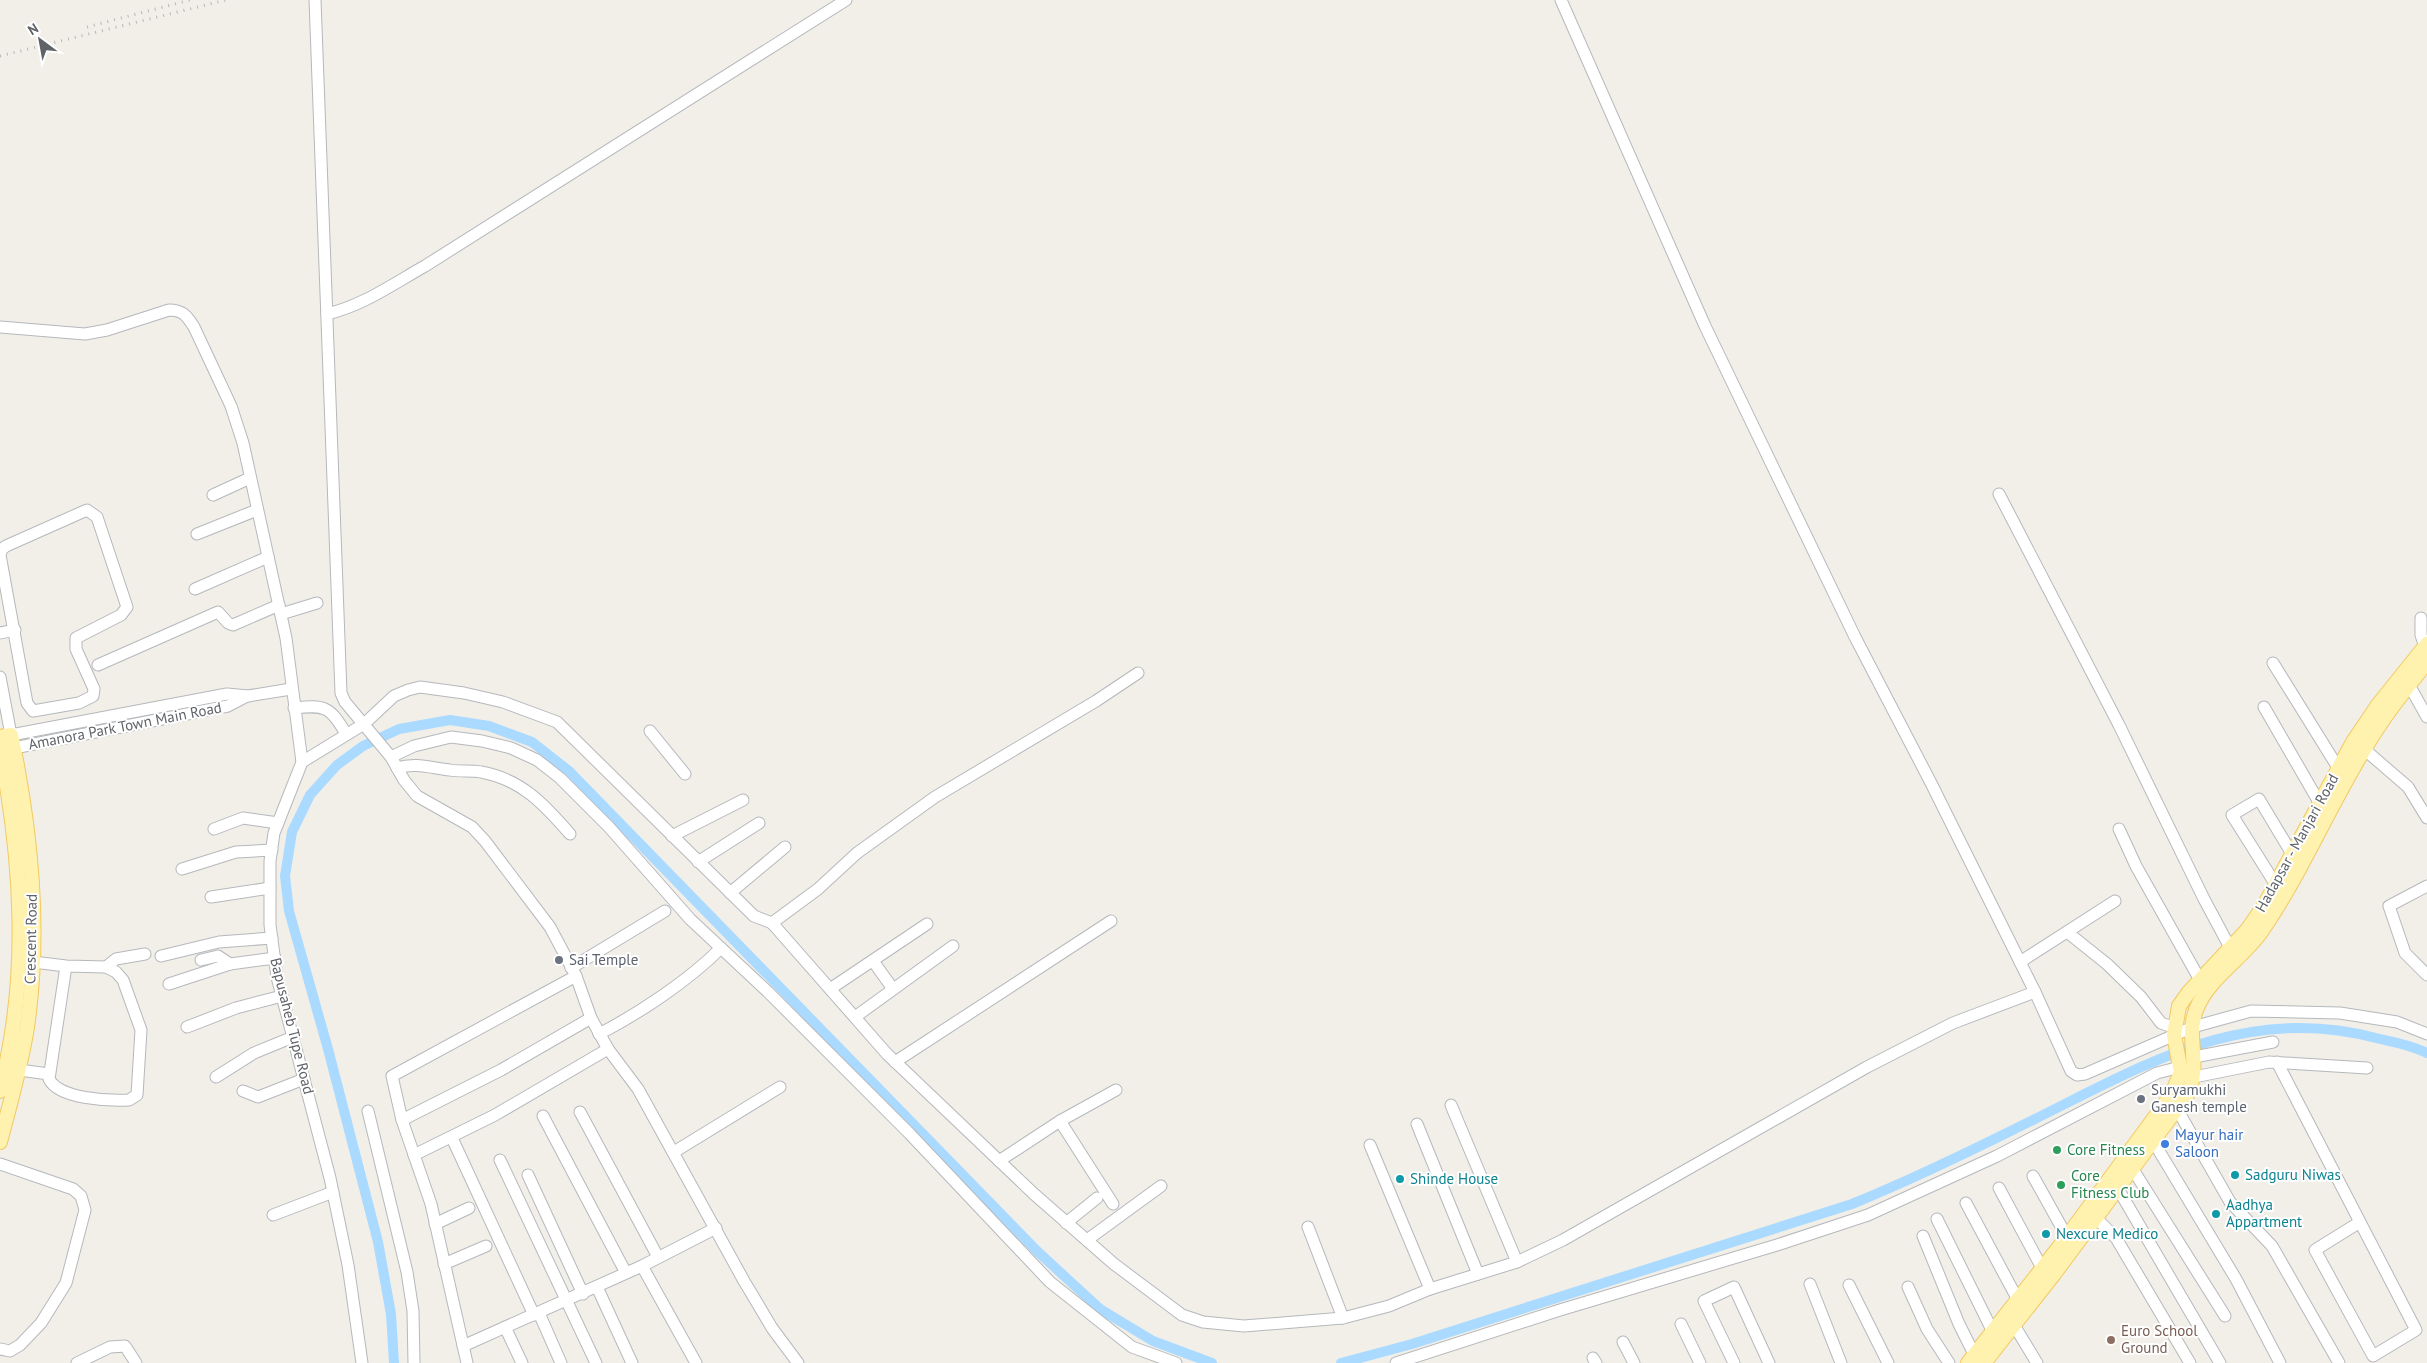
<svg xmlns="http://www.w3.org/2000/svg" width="2427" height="1363" viewBox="0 0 2427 1363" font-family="'PT Sans',sans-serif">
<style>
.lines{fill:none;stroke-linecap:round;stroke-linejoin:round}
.canal{stroke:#aadaff;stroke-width:10}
.minor-casing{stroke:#b5b8bc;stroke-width:13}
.major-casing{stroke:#f2c960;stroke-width:16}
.minor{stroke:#fff;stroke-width:11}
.major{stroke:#fff2af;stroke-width:14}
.rail{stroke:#b6b7b8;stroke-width:3;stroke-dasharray:1 6;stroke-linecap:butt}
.worship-dot{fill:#6b7280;stroke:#fff;stroke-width:2}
.shop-dot{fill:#3f7fe0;stroke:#fff;stroke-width:2}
.leisure-dot{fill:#2e9e5b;stroke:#fff;stroke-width:2}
.culture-dot{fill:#0f9aa8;stroke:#fff;stroke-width:2}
.education-dot{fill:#8d6e63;stroke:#fff;stroke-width:2}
.labels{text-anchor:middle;stroke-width:4;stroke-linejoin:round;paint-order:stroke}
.street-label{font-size:15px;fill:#5f6368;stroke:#fff}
.worship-label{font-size:15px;fill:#5b616d;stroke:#fff;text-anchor:start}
.shop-label{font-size:15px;fill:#366cbe;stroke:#fff;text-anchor:start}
.leisure-label{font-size:15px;fill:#27864d;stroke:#fff;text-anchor:start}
.culture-label{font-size:15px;fill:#0d838f;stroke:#fff;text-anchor:start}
.education-label{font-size:15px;fill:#785e54;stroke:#fff;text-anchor:start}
</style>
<rect width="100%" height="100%" fill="#f1efe8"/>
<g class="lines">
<!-- canal -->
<g class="canal">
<path d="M394 1363 391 1314 378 1242 328 1049 289 911 285 876 292 832 310 795 337 765 363 746 399 729 450 720 489 726 532 742 569 771 1037 1251 1100 1309 1153 1341 1212 1363"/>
<path d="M1341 1363 1412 1344 1852 1204C1914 1179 1973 1150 2033 1120 2146 1064 2246 1003 2376 1038 2393 1042 2412 1045 2427 1053"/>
</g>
<!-- minor casing -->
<g class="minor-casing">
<g id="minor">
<path d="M315 0 341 693 345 702 391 757 404 780 417 796 472 827 485 841 550 927 576 976 591 1018 608 1049 638 1089 744 1281 772 1328 798 1363"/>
<path d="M1561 0 1705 326 1855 637 1931 783 2035 992 2071 1071 2077 1075 2085 1074 2193 1027 2251 1011 2340 1013 2397 1022 2427 1034"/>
<path d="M327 314C362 306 393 284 425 266L846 0"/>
<path d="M0 327 85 334 107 330 169 310C183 310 187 316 194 327L231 406 243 443 286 638 302 762 274 833 270 861V925L277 977 330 1178 348 1265 362 1363"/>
<path d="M1999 494 2119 725 2204 899 2234 955"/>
<path d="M213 495 250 478"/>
<path d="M87 510 97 517 127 607 121 615 76 638V649L94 689 93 696 79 703 33 711 27 703 0 555 2 549 6 546Z"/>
<path d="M197 534 257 510"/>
<path d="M195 589 268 557"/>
<path d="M281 614 317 603"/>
<path d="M2421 618V635L2427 653"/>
<path d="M0 633 15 630"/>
<path d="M2273 663 2342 774"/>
<path d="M98 665 218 612 228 623 233 625 279 605"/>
<path d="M0 677 11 735 227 694 248 696 291 689"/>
<path d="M2409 685 2427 717"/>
<path d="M2264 707 2323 809"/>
<path d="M294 708C325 705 330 706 346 734"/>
<path d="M650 731 685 774"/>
<path d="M14 748 228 706 247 696"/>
<path d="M2364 749 2408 787 2427 818"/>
<path d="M391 757 414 746 451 737 482 741 511 748 537 760 560 778 609 827 690 919 768 992 909 1133 1050 1282 1132 1347 1176 1363"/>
<path d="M302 762 364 724 394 696 408 690 420 687 464 693 503 702 557 722 754 916 772 923 818 889 857 853 935 797 1096 701 1138 673"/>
<path d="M397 768C416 762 431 768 450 770 460 772 471 770 481 772 521 779 544 804 570 834"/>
<path d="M214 829 243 818 278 823"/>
<path d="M2119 829 2136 866 2200 980"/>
<path d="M672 836 743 800"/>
<path d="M698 862 759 823"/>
<path d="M182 869 236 852 272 850"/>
<path d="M2276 885 2232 815 2259 799 2292 854"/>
<path d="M2427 886 2389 906 2405 953 2427 975"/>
<path d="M730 893 785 847"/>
<path d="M211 897 270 888"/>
<path d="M772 923 887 1054 1034 1194 1114 1264 1182 1315 1203 1322 1244 1326 1343 1318 1389 1306 1430 1289 1517 1262 1563 1240 1867 1067 1953 1023 2035 992"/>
<path d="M2067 932 2107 964 2141 997 2161 1023 2175 1028"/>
<path d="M161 956 219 942 272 938"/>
<path d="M201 960 218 956 230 964"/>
<path d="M25 961 66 966 49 1079C59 1099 108 1101 129 1100L137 1095 141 1030 123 980 116 972 106 967 66 966"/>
<path d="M873 961 893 989"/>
<path d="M2020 962 2115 901"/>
<path d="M106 967 116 959 145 954"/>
<path d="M571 968 665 911"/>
<path d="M169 984 230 964 275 958"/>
<path d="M830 989 927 924"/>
<path d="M855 1017 953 946"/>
<path d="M187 1027 236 1008 282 996"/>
<path d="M599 1034C640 1013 689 980 721 948"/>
<path d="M2194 1057 2273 1042"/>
<path d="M895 1062 1111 921"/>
<path d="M2277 1062 2416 1330 2373 1356 2315 1250 2360 1222"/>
<path d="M19 1070 49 1074"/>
<path d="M216 1077 254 1053 293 1037"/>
<path d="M2194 1077 2269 1062 2367 1068"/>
<path d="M243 1091 258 1097 304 1079"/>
<path d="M1451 1105 1517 1262"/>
<path d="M2177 1109 2230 1202 2272 1246 2339 1363"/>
<path d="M368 1111 407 1272 413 1311 414 1363"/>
<path d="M580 1112 658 1257"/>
<path d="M543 1116 626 1273"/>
<path d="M402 1120 501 1070 591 1018"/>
<path d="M1060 1121 1113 1204"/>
<path d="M1417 1124 1478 1274"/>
<path d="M452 1138 534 1315"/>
<path d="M2153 1141 2236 1279 2280 1363"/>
<path d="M1370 1145 1430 1289"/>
<path d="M674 1152 780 1087"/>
<path d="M414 1155 495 1115 608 1049"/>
<path d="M500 1160 596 1363"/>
<path d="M999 1161 1060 1121 1116 1090"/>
<path d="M0 1164 73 1189 81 1196 85 1210 66 1283 41 1323 20 1345 10 1351 0 1349"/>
<path d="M2132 1168 2225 1316"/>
<path d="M528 1175 583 1294"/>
<path d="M2033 1176 2067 1237"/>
<path d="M2117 1187 2220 1363"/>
<path d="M1999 1188 2042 1268 2047 1273"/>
<path d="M1966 1203 2018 1300"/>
<path d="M2090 1212 2116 1238 2190 1363"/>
<path d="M273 1215 333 1192"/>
<path d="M1937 1219 1993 1332"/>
<path d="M1066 1223 1097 1198"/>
<path d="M435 1224 469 1208"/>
<path d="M1308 1227 1343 1318"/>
<path d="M1923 1236 1959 1324 1974 1354"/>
<path d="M1087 1240 1161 1186"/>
<path d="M444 1264 486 1246"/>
<path d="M642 1266 696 1363"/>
<path d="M1810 1284 1841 1363"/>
<path d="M1849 1285 1888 1363"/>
<path d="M597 1287 632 1363"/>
<path d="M1908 1287 1927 1329 1949 1363"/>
<path d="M539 1313 561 1363"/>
<path d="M1681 1324 1700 1363"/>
<path d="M2014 1325 2037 1363"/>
<path d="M505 1327 522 1363"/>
<path d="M1623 1342 1634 1363"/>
<path d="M463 1346 642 1266 716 1228"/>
<path d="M1593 1358 1596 1363"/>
<path d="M77 1363 110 1347 125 1346 136 1363"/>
<path d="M467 1363 431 1204 402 1120 392 1076 576 976"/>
<path d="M1396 1363 1560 1310 1777 1245 1868 1215 1997 1156 2157 1073 2180 1067"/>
<path d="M1734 1363 1704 1301 1734 1287 1769 1363"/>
</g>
</g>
<!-- major casing -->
<g class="major-casing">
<g id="major">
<path d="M0 737 11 735C31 831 41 929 27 1027 21 1066 10 1104 0 1142"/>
<path d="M0 746C22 861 30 977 0 1091"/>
<path d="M1968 1363 2067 1237 2172 1094 2181 1072 2174 1035 2179 1006 2189 992 2248 929 2265 904 2353 742 2378 705 2427 644"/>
<path d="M1984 1363 2054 1274 2187 1095C2202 1064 2185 1038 2196 1010 2208 978 2242 959 2261 932 2301 874 2328 808 2365 748 2383 717 2405 690 2427 662"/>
</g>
</g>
<!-- minor -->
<use href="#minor" class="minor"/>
<!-- major -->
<use href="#major" class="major"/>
<!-- rail -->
<g class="rail">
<path d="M87 27 190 0"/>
<path d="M0 56 226 0"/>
</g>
</g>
<!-- markers -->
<g class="worship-dot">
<circle cx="559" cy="960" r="5"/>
<circle cx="2141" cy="1099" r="5"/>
</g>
<circle class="shop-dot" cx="2165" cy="1144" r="5"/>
<g class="leisure-dot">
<circle cx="2057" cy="1150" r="5"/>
<circle cx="2061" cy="1185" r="5"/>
</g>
<g class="culture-dot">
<circle cx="2235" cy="1175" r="5"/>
<circle cx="1400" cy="1179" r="5"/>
<circle cx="2216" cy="1214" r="5"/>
<circle cx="2046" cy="1234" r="5"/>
</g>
<circle class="education-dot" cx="2111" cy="1340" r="5"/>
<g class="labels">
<!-- street labels -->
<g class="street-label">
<text transform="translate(125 726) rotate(-11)" y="5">Amanora Park Town Main Road</text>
<text transform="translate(2297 843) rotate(-61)" y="5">Hadapsar - Manjari Road</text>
<text transform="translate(31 939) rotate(-89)" y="5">Crescent Road</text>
<text transform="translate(292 1026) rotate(76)" y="5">Bapusaheb Tupe Road</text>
</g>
<!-- worship labels -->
<g class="worship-label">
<text x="569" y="965">Sai Temple</text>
<text x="2151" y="1095">Suryamukhi<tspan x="2151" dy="17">Ganesh temple</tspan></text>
</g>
<!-- shop labels -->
<g class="shop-label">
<text x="2175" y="1140">Mayur hair<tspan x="2175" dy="17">Saloon</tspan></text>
</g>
<!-- leisure labels -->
<g class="leisure-label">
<text x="2067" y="1155">Core Fitness</text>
<text x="2071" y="1181">Core<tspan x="2071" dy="17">Fitness Club</tspan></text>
</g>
<!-- culture labels -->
<g class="culture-label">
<text x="2245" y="1180">Sadguru Niwas</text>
<text x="1410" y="1184">Shinde House</text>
<text x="2226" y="1210">Aadhya<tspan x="2226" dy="17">Appartment</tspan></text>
<text x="2056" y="1239">Nexcure Medico</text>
</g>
<!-- education labels -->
<g class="education-label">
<text x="2121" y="1336">Euro School<tspan x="2121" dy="17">Ground</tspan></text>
</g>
</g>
<!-- north arrow -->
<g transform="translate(40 40) rotate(328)" stroke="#ffffff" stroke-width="4" paint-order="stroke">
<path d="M0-4L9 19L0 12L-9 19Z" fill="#5f6368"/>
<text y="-8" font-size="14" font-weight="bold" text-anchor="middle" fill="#5f6368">N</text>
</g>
</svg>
